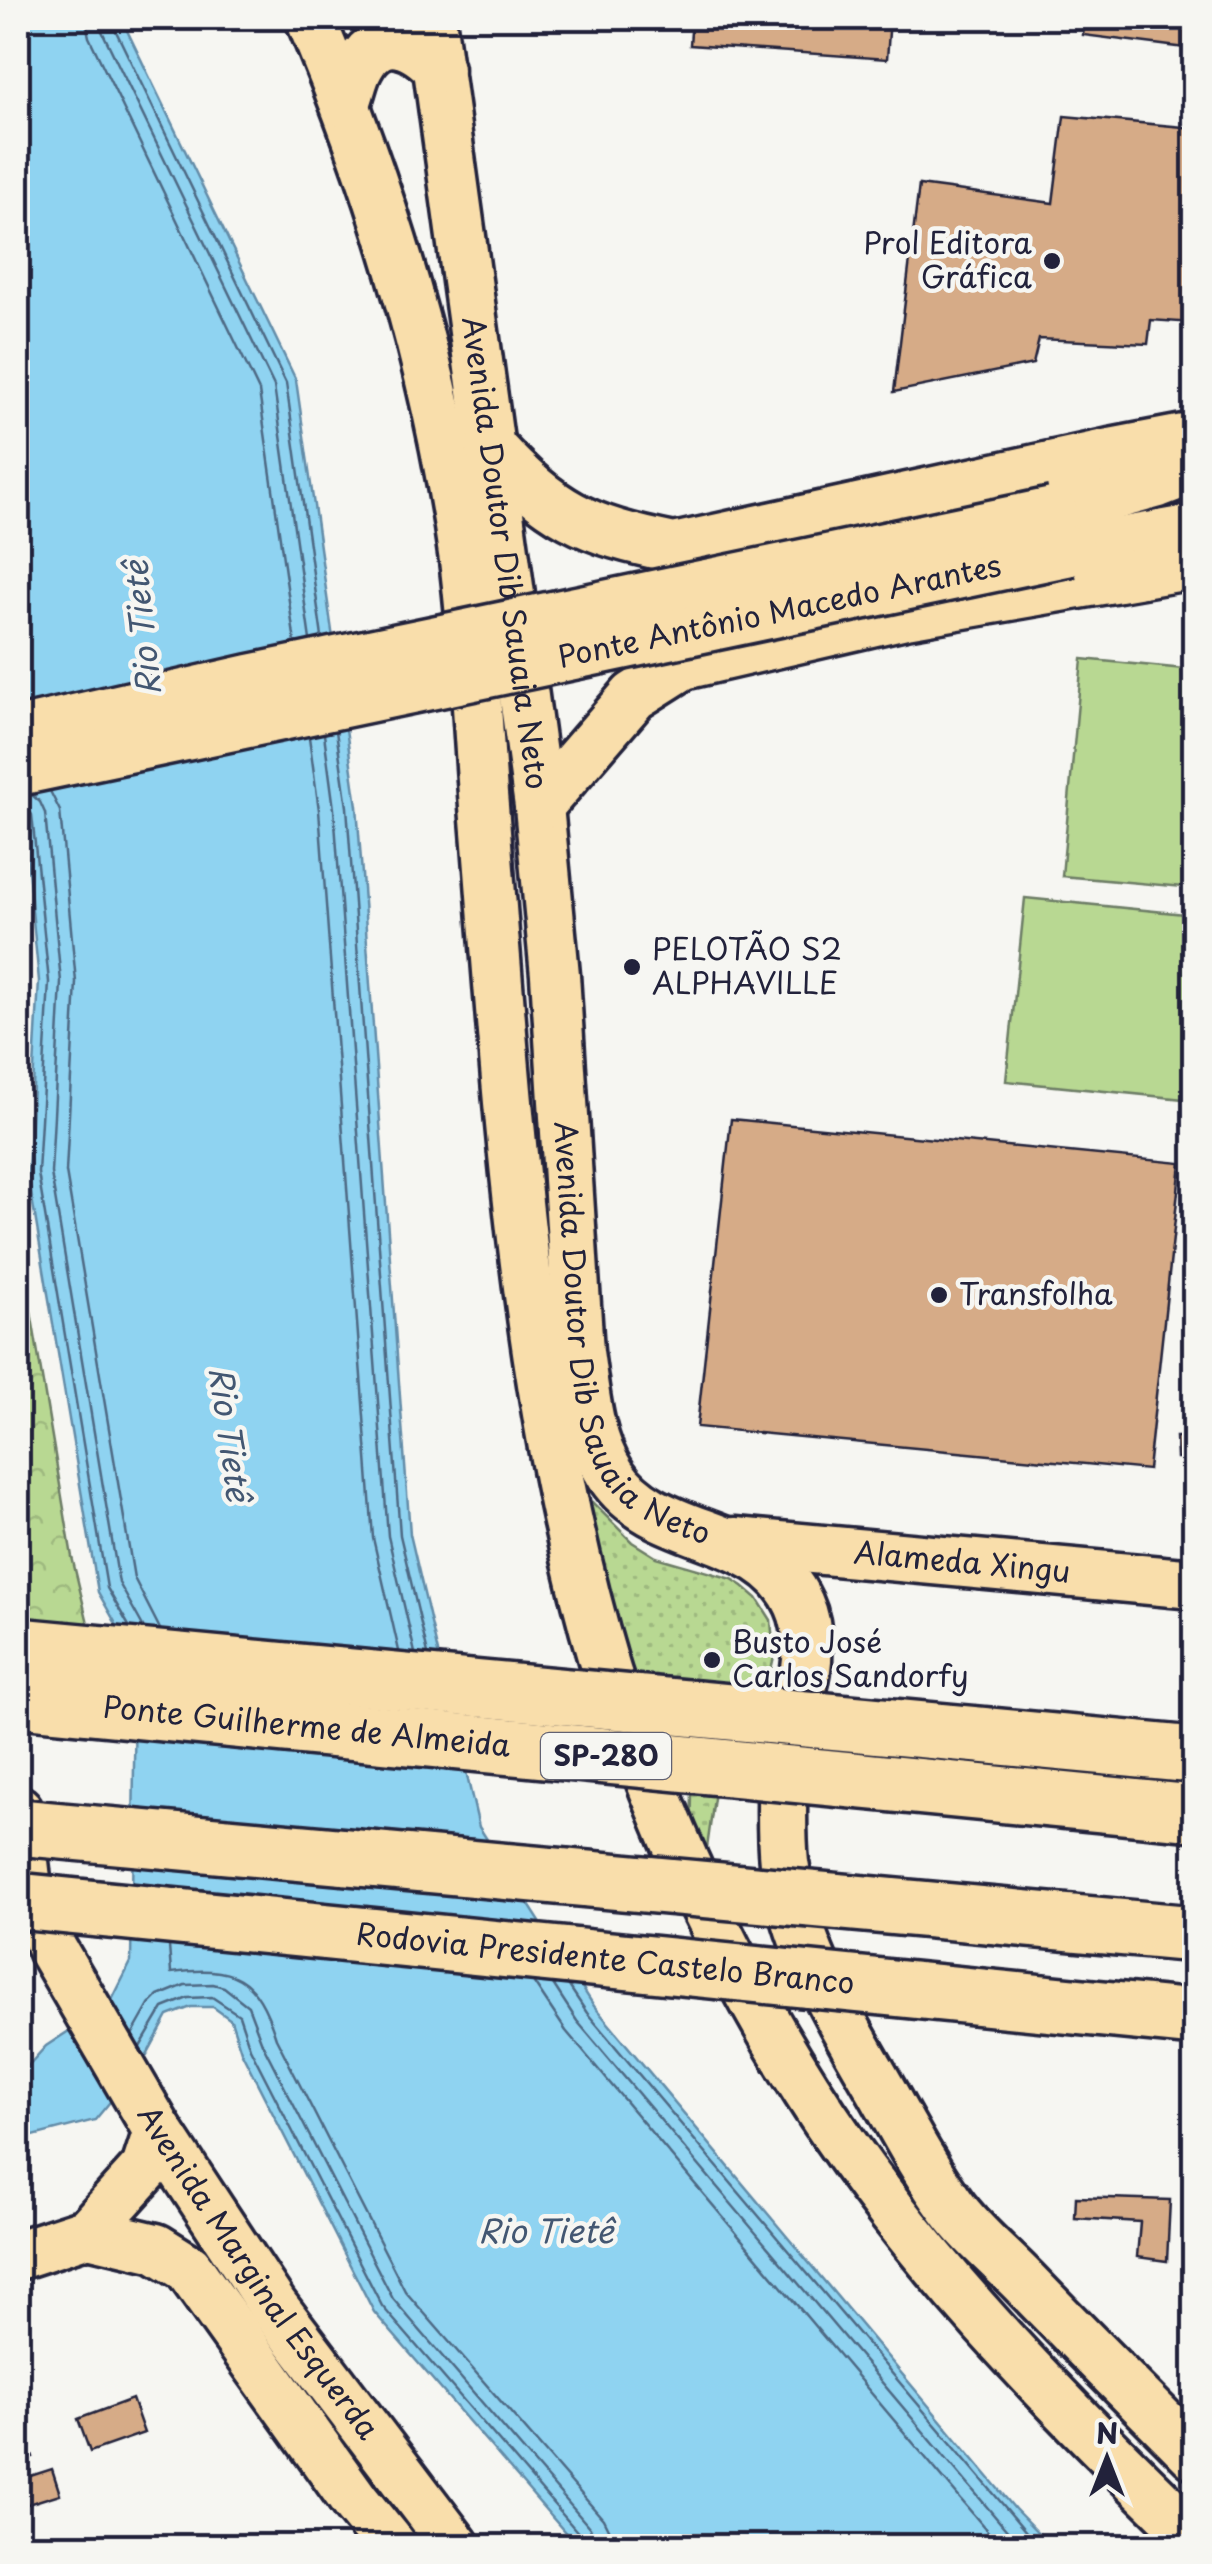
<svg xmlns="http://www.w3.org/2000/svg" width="1212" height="2564" viewBox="0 0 1212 2564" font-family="'Playpen Sans',sans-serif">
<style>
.grass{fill:url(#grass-dots);stroke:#6d7d66;stroke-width:2.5}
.forest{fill:url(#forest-crowns);stroke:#6d7d66;stroke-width:2.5}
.pitch{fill:#b8d892;stroke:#6d7d66;stroke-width:2.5}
.water{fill:#8fd3f1;stroke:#638ca8;stroke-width:2.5}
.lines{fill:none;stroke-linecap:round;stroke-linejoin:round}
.shore{stroke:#4e6984;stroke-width:2.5}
.building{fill:#d6ab87;stroke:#22223b;stroke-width:2.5}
.major-casing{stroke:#22223b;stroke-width:55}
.major{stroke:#f9deab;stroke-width:48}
.major-bridge-casing{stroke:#22223b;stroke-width:55;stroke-linecap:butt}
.highway-bridge-casing{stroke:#22223b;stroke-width:62;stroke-linecap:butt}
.major-bridge{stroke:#f9deab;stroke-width:48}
.highway-bridge{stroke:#f9deab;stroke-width:55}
.poi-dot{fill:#22223b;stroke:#f6f6f2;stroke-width:4}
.labels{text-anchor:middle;stroke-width:9;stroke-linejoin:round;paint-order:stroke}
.shield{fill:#f6f6f2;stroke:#626272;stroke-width:2.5}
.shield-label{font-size:28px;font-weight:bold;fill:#22223b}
.poi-label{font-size:30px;fill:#22223b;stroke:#f6f6f2;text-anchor:start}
.street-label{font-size:30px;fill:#22223b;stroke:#f6f6f2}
.water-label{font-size:32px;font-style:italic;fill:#435772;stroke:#f6f6f2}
</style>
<defs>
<pattern id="grass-dots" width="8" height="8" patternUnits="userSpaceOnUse" patternTransform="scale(2.5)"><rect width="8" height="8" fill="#b8d892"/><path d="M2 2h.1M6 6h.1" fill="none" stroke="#9eb97f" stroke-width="1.8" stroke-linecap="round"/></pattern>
<pattern id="forest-crowns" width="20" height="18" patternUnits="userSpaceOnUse" patternTransform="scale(2.5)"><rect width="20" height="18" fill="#b8d892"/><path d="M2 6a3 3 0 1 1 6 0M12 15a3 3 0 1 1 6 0" fill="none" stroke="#9eb97f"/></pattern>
</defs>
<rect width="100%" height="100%" fill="#f6f6f2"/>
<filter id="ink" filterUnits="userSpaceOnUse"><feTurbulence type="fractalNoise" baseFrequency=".01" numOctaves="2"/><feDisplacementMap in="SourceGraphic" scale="20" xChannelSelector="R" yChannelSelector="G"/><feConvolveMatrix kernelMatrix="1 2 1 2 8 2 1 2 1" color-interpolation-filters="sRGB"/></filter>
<g filter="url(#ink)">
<!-- grass -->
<path class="grass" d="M592 1502 632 1542 656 1557 732 1579 743 1586 757 1598 771 1620 774 1657 764 1698 724 1727 705 1862 691 1845 692 1791 679 1719 642 1690 625 1664 584 1504Z"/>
<!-- forest -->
<path class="forest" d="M18 1234 72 1557 101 1677 18 1667Z"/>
<!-- pitch -->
<g class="pitch">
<path d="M1082 659 1194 670V888L1062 876Z"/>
<path d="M1025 898 1194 915V1100L1006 1081Z"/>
</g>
<!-- water -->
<path class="water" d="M18 18H121L296 380 357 806 410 1534 479 1827 594 2006 1015 2509 1051 2546H577L374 2312 241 2051 231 2020 213 2007H191L168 2016 143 2062 95 2120 18 2140V2077L46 2046 110 2004 131 1962 135 1701 124 1638 98 1592 28 1174 39 981 18 767Z"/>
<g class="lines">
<!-- shore -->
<g class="shore">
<path d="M85 18 89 37 259 391 295 643"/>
<path d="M100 18 102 31 274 386 310 640"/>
<path d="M112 18 113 25 286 383 322 637"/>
<path d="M336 731 347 807 400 1535 428 1654"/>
<path d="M324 734 334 809 388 1536 415 1653"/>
<path d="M309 737 319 810 373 1538 399 1651"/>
<path d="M50 791 60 811 76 982 66 1172 134 1578 160 1629"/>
<path d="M32 795 40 802 45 813 61 982 51 1173 119 1583 144 1628"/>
<path d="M18 805 27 807 32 815 49 982 38 1173 107 1588 129 1626"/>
<path d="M169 1946 171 1973C234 1965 256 1975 276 2038L405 2291 603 2519 610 2533 611 2546"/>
<path d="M534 1983 566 2031 1000 2546"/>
<path d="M553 1984 577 2021 1020 2546"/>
<path d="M569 1986 587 2013 1038 2546"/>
<path d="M132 2035 149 2005 158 1996 185 1985 213 1984 224 1987 248 2006 262 2043 393 2299 590 2528 596 2546"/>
<path d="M140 2047 163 2008 188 1998 212 1997 239 2015 250 2048 382 2306 581 2536 584 2546"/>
</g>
</g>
<!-- building -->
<g class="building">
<path d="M692 18H890L887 59 690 45Z"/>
<path d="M1085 18H1194V49L1083 35Z"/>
<path d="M1064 116 1194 128V323L1151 320 1148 344 1039 339 1033 364 894 392 919 185 1053 203Z"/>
<path d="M731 1119 1181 1163 1148 1470 697 1427Z"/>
<path d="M1176 1437H1188L1189 1458H1177Z"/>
<path d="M1076 2197 1170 2200 1167 2261 1137 2257 1140 2222 1075 2218Z"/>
<path d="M132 2399 144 2433 90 2452 78 2419Z"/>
<path d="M25 2432 33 2457 18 2462V2434Z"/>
<path d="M52 2469 60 2494 18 2507V2480Z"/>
</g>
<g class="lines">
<!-- major casing -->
<g class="major-casing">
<g id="major">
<path d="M310 18C383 191 438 374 464 560 474 637 477 716 483 794 507 1085 521 1385 605 1667 615 1702 632 1735 646 1769 689 1881 742 1988 806 2089 911 2256 1053 2400 1194 2536"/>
<path id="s1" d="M431 18 539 806 555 975 579 1352C585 1392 588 1440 611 1475 656 1544 764 1525 799 1604 811 1630 809 1666 801 1692 798 1702 791 1710 788 1720 781 1746 781 1835 784 1863 795 1940 828 1998 866 2064 894 2111 919 2162 951 2206 971 2234 1001 2258 1024 2282 1080 2340 1137 2397 1194 2454"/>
<path d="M346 103C351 91 353 76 360 65 382 26 416 44 439 69"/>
<path d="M490 447C552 514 584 530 674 548L1110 453 1194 437"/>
<path d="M1053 512 1158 483 1194 469"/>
<path d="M1071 551 1194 529"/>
<path d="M539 806 634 696 683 665 905 614 1194 564"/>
<path id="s2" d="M735 1542 1194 1584"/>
<path id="s3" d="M18 1810 26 1879 52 1949 158 2131 273 2306 455 2546"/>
<path d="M88 2232 156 2248 188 2268 356 2503 391 2546"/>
<path d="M18 2255 88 2232 146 2168 158 2131"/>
</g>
</g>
<!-- major -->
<use href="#major" class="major"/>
<!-- major-bridge casing -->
<g class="major-bridge-casing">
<g id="major-bridge">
<path d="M18 732 250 679 1053 512"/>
<path id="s4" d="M18 771 1071 551"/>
</g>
</g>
<!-- highway-bridge casing -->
<g class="highway-bridge-casing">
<g id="highway-bridge">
<path d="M18 1646 1194 1755"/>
<path id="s5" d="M18 1699 1194 1813"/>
<path d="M18 1827 1194 1934"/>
<path id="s6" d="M18 1901 1194 2018"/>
</g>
</g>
<!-- major-bridge -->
<use href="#major-bridge" class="major-bridge"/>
<!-- highway-bridge -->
<use href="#highway-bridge" class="highway-bridge"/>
</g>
</g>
<!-- markers -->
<g class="poi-dot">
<circle cx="1052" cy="261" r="10"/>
<circle cx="632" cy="967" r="10"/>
<circle cx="939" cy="1295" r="10"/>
<circle cx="712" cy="1660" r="10"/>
</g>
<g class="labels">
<!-- shield labels -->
<rect class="shield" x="541" y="1733" width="130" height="46" rx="8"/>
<g class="shield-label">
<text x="606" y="1766">SP-280</text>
</g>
<!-- poi labels -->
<g class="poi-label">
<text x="1032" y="254" text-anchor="end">Prol Editora<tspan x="1032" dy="34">Gráfica</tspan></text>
<text x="652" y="960">PELOTÃO S2<tspan x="652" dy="34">ALPHAVILLE</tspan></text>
<text x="959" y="1305">Transfolha</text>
<text x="732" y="1653">Busto José<tspan x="732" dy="34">Carlos Sandorfy</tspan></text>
</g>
<!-- street labels -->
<g class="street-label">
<text dy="10" stroke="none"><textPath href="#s1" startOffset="540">Avenida Doutor Dib Sauaia Neto</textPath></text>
<text dy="10" stroke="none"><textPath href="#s4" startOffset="778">Ponte Antônio Macedo Arantes</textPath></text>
<text dy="10" stroke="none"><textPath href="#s1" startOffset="1350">Avenida Doutor Dib Sauaia Neto</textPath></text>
<text dy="10" stroke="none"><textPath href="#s2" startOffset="228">Alameda Xingu</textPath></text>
<text dy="10" stroke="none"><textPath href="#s5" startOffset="290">Ponte Guilherme de Almeida</textPath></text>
<text dy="10" stroke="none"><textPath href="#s6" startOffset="590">Rodovia Presidente Castelo Branco</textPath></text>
<text dy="10" stroke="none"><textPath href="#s3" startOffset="528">Avenida Marginal Esquerda</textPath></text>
</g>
<!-- water labels -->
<g class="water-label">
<text transform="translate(143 628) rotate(-96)" y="11">Rio Tietê</text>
<text transform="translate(229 1434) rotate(82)" y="11">Rio Tietê</text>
<text x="546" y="2243">Rio Tietê</text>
</g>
</g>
<!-- margin -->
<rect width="1212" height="2564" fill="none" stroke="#f6f6f2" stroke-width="60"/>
<rect x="30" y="30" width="1152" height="2504" fill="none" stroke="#22223b" stroke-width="4" filter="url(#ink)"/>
<!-- north arrow -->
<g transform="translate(1107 2459)" stroke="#f6f6f2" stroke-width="8" paint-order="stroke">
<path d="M0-8L18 38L0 25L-18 38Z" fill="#22223b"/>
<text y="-15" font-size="28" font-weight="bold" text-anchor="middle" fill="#22223b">N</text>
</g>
</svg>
